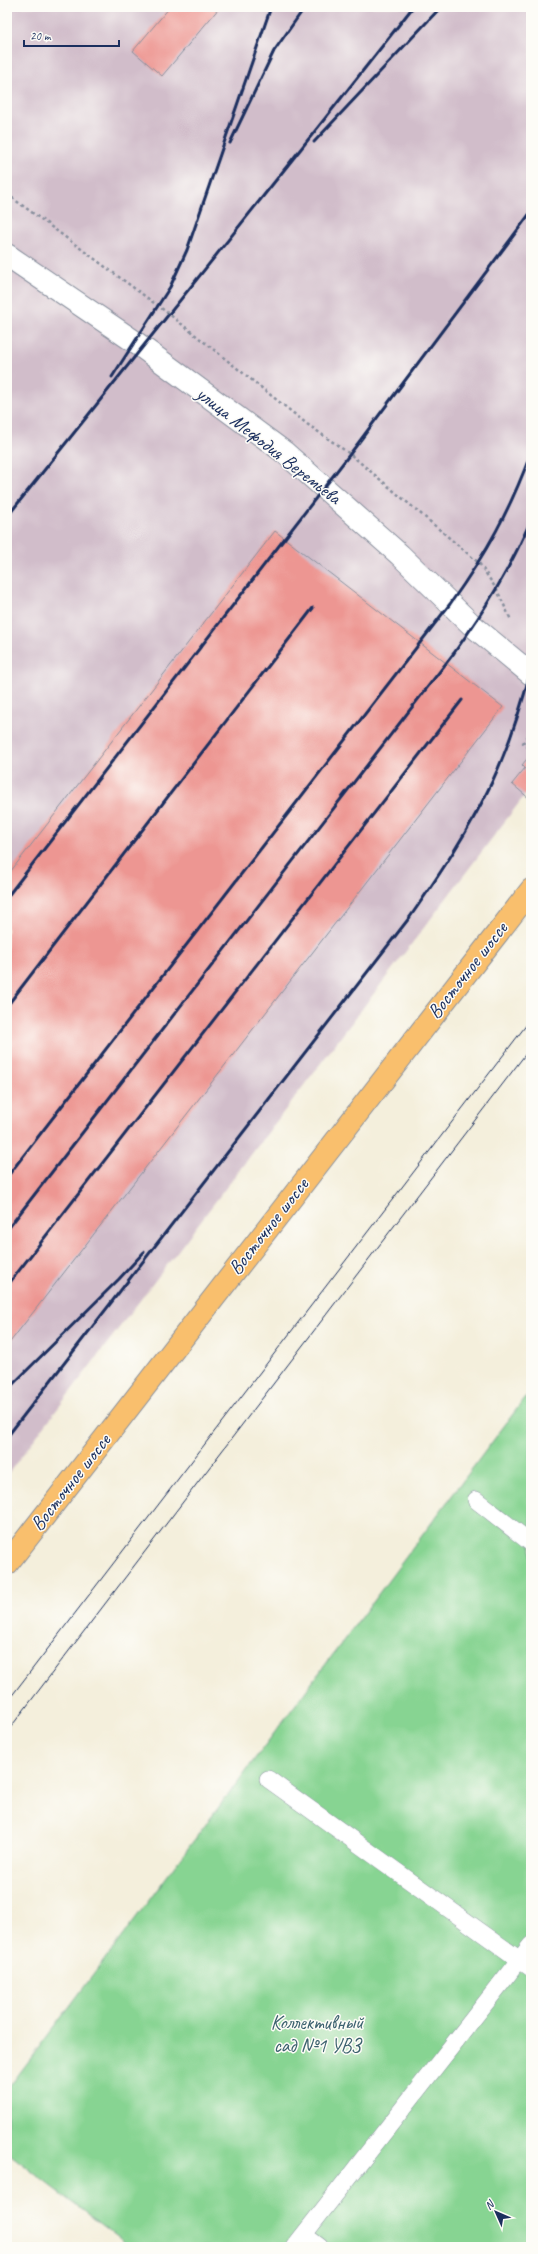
<svg xmlns="http://www.w3.org/2000/svg" width="538" height="2254" viewBox="0 0 538 2254" font-family="Caveat,sans-serif">
<style>
.industrial{fill:#d1bdca}
.green{fill:#87d492;stroke:#518278}
.building{fill:#ed9692}
.lines{fill:none;stroke-linecap:round;stroke-linejoin:round}
.service-casing{stroke:#888f9d;stroke-width:18}
.minor-casing{stroke:#888f9d;stroke-width:24}
.primary-casing{stroke:#888f9d;stroke-width:24}
.path{stroke:#888f9d;stroke-width:2.5;stroke-dasharray:3 3;stroke-linecap:butt}
.service{stroke:#fff;stroke-width:17}
.minor{stroke:#fff;stroke-width:22}
.primary{stroke:#f9bf6d;stroke-width:22}
.tram{stroke:#1b2f5e;stroke-width:1}
.rail{stroke:#1b2f5e;stroke-width:3}
.labels{text-anchor:middle;stroke-width:3;stroke-linejoin:round;paint-order:stroke}
.street-label{font-size:20px;fill:#1b2f5e;stroke:#fdfcf7}
.park-label{font-size:20px;fill:#3b616e;stroke:#fdfcf7}
</style>
<rect width="100%" height="100%" fill="#fdfcf7"/>
<filter id="ink" filterUnits="userSpaceOnUse"><feTurbulence type="fractalNoise" baseFrequency=".025" numOctaves="2"/><feDisplacementMap in="SourceGraphic" scale="8" xChannelSelector="R" yChannelSelector="G"/><feConvolveMatrix kernelMatrix="1 2 1 2 8 2 1 2 1" color-interpolation-filters="sRGB"/></filter>
<filter id="wash" filterUnits="userSpaceOnUse"><feTurbulence type="fractalNoise" baseFrequency=".012" numOctaves="4" result="noise"/><feDisplacementMap in="SourceGraphic" scale="16" xChannelSelector="R" yChannelSelector="G"/><feGaussianBlur stdDeviation="0.9" result="paint"/><feColorMatrix in="noise" values="0 0 0 0 0 0 0 0 0 0 0 0 0 0 0 0 0 1.4 0 .05"/><feComposite in="paint" operator="in"/></filter>
<g filter="url(#wash)">
<rect width="100%" height="100%" fill="#f4efdc"/>
<!-- industrial -->
<path class="industrial" d="M7 7H531V798L525 795 7 1475Z"/>
<!-- green -->
<path class="green" d="M531 1390V2247H131L7 2152V2090Z"/>
<g id="blocks">
<!-- building -->
<g class="building">
<path d="M170 7H220L162 76 133 51Z"/>
<path d="M275 531 503 707 7 1346V876Z"/>
<path d="M531 754V800L512 784 525 768 522 765Z"/>
</g>
</g>
</g>
<g filter="url(#ink)">
<use href="#blocks" fill-opacity="0" stroke="#888f9d" stroke-width="1"/>
<g class="lines">
<!-- service casing -->
<g class="service-casing">
<g id="service">
<path d="M476 1500 531 1543"/>
<path d="M268 1779 531 1968"/>
<path d="M304 2235 320 2247"/>
<path d="M294 2247 531 1945"/>
</g>
</g>
<!-- minor casing -->
<g class="minor-casing">
<path id="minor" d="M7 255 135 342 284 452 400 555 473 626 531 674"/>
</g>
<!-- primary casing -->
<g class="primary-casing">
<path id="primary" d="M7 1564 531 890"/>
</g>
<!-- path -->
<g class="path">
<path d="M7 194 169 314 307 424 350 454 479 563 497 590 511 620"/>
<path d="M531 731 523 743 531 750"/>
</g>
<!-- service -->
<use href="#service" class="service"/>
<!-- minor -->
<use href="#minor" class="minor"/>
<!-- primary -->
<use href="#primary" class="primary"/>
<!-- tram -->
<g class="tram">
<path d="M7 1702 531 1019"/>
<path d="M7 1732 531 1047"/>
</g>
<!-- rail -->
<g class="rail">
<path d="M314 142 441 7"/>
<path d="M230 143 274 51 305 7"/>
<path d="M112 377 170 287 187 250 271 7"/>
<path d="M7 517C142 347 279 178 413 7"/>
<path d="M7 897 350 454 531 212"/>
<path d="M7 1006 313 608"/>
<path d="M7 1177 450 604C487 552 509 512 531 453"/>
<path d="M7 1230 454 653C486 608 509 571 531 520"/>
<path d="M7 1286 462 700"/>
<path d="M7 1390 119 1279 144 1252"/>
<path d="M7 1437 410 917C440 874 470 829 492 782 509 746 521 708 531 670"/>
</g>
</g>
</g>
<g class="labels">
<!-- street labels -->
<g class="street-label">
<text transform="translate(269 445) rotate(38)" y="7">улица Мефодия Веремьева</text>
<text transform="translate(467 970) rotate(-52)" y="7">Восточное шоссе</text>
<text transform="translate(268 1226) rotate(-52)" y="7">Восточное шоссе</text>
<text transform="translate(70 1482) rotate(-52)" y="7">Восточное шоссе</text>
</g>
<!-- park labels -->
<g class="park-label">
<text x="317" y="2029">Коллективный<tspan x="317" dy="23">сад №1 УВЗ</tspan></text>
</g>
</g>
<!-- margin -->
<rect width="538" height="2254" fill="none" stroke="#fdfcf7" stroke-width="24"/>
<!-- north arrow -->
<g transform="translate(496 2212) rotate(315)" stroke="#fdfcf7" stroke-width="3" paint-order="stroke">
<path d="M0-3L7 15L0 10L-7 15Z" fill="#1b2f5e"/>
<text y="-6" font-size="11" font-weight="bold" text-anchor="middle" fill="#1b2f5e">N</text>
</g>
<!-- scale -->
<path d="M24 40v6h95v-6" fill="none" stroke="#1b2f5e" stroke-width="2"/>
<text x="30" y="40" font-size="12" fill="#1b2f5e" stroke="#fdfcf7" stroke-width="3" paint-order="stroke">20 m</text>
</svg>
